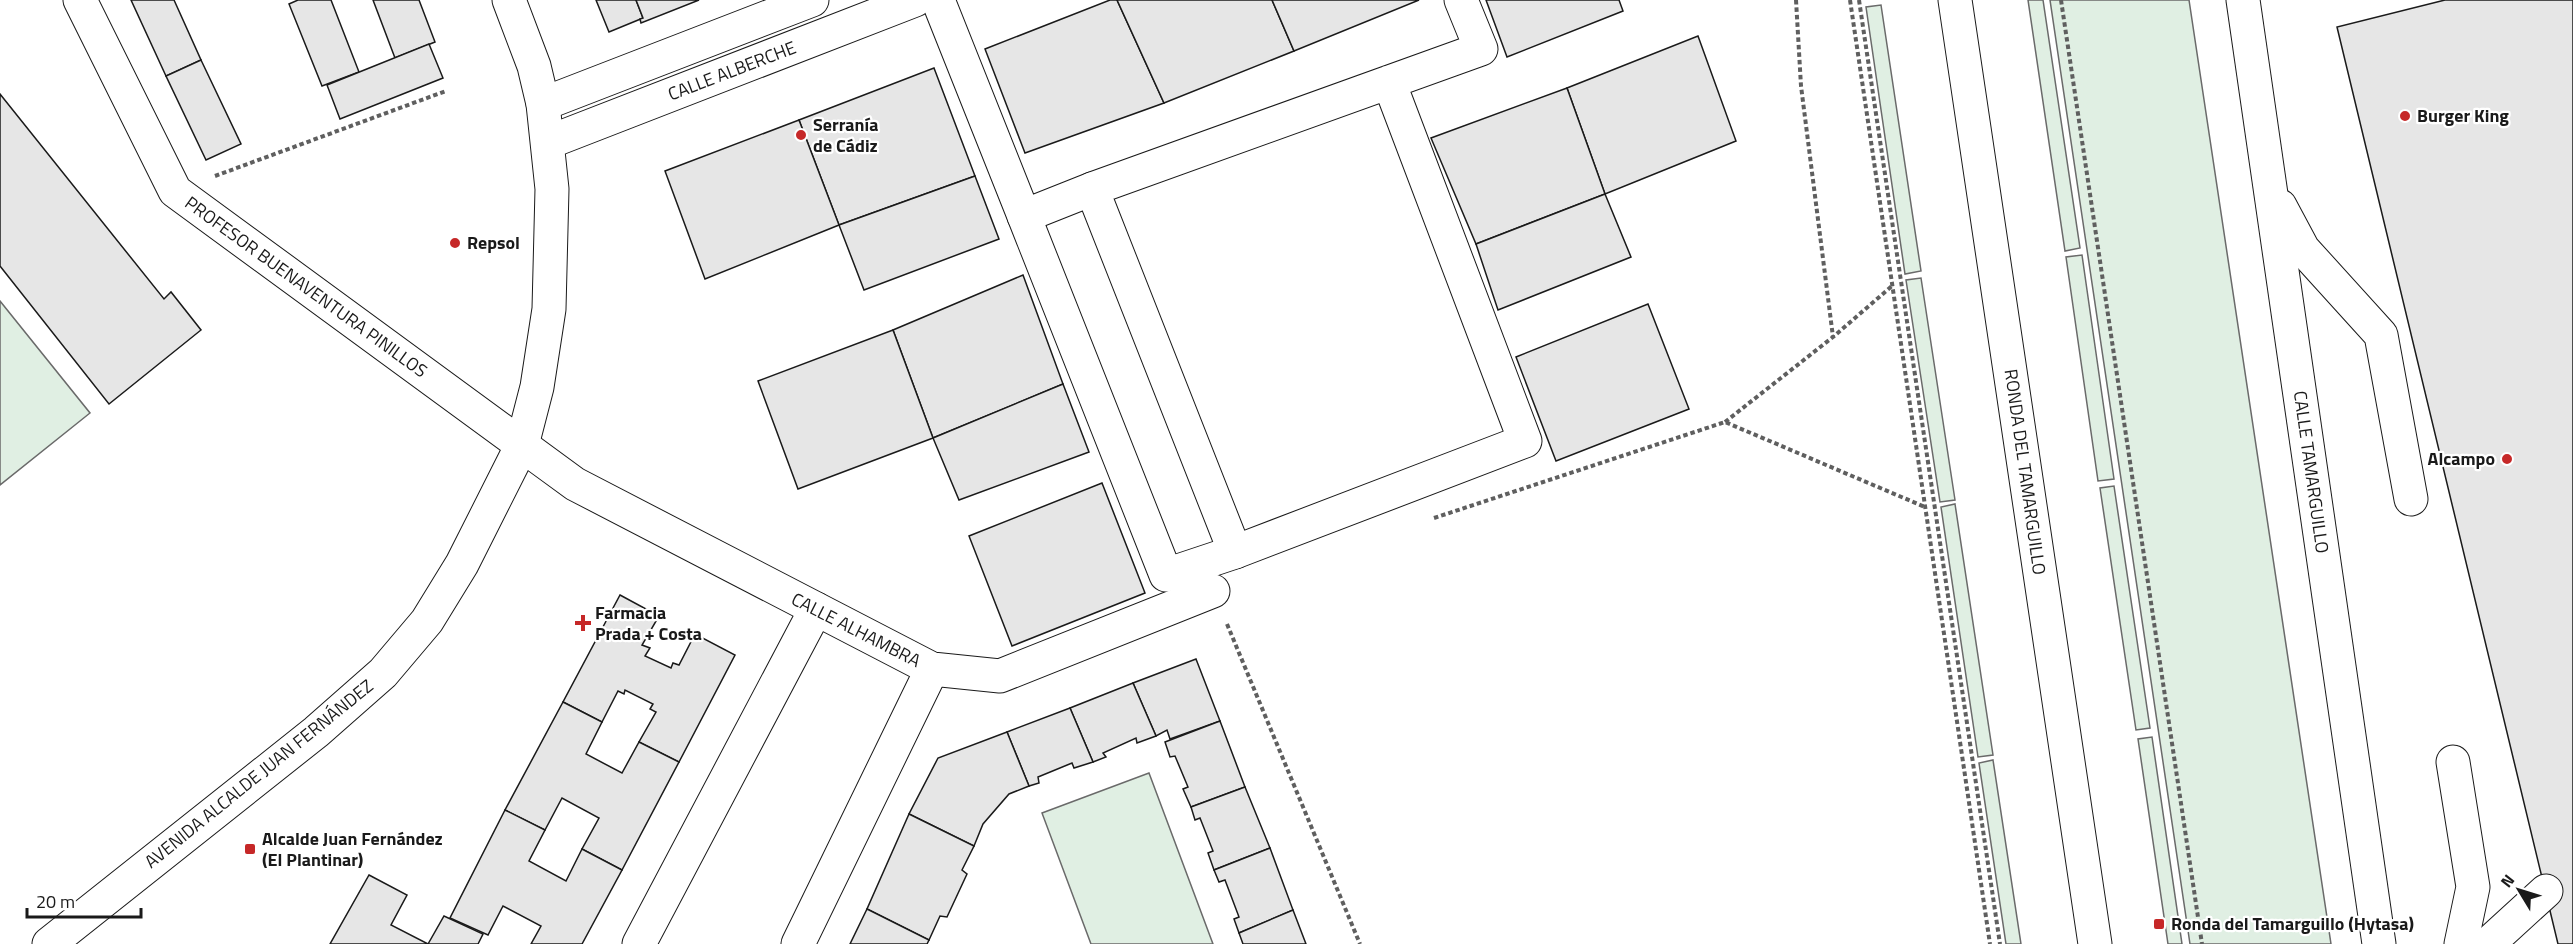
<svg xmlns="http://www.w3.org/2000/svg" width="2573" height="944" viewBox="0 0 2573 944" font-family="'Titillium Web',sans-serif">
<style>
.green{fill:#e0efe3;stroke:#6a6a6a;stroke-width:1.5}
.building{fill:#e6e6e6;stroke:#1a1a1a;stroke-width:1.5}
.lines{fill:none;stroke-linecap:round;stroke-linejoin:round}
.minor-casing{stroke:#1a1a1a;stroke-width:35}
.major-casing{stroke:#1a1a1a;stroke-width:35}
.path{stroke:#5f5f5f;stroke-width:4;stroke-dasharray:4.5 3;stroke-linecap:butt}
.minor{stroke:#fff;stroke-width:33}
.major{stroke:#fff;stroke-width:33}
.poi-dot{fill:#c62828;stroke:#fff;stroke-width:2}
.labels{text-anchor:middle;stroke-width:4.5;stroke-linejoin:round;paint-order:stroke}
.street-label{font-size:18px;fill:#1a1a1a;stroke:#fff}
.poi-label{font-size:18px;font-weight:bold;fill:#1a1a1a;stroke:#fff;text-anchor:start}
</style>
<rect width="100%" height="100%" fill="#fff"/>
<!-- green -->
<g class="green">
<path d="M2028 0H2043L2080 248 2065 251Z"/>
<path d="M2050 0H2189L2331 944H2190Z"/>
<path d="M1881 5 1921 271 1905 274 1866 7Z"/>
<path d="M2082 255 2114 479 2098 481 2066 257Z"/>
<path d="M1921 278 1955 500 1940 502 1906 280Z"/>
<path d="M0 301 90 413 0 485Z"/>
<path d="M2114 486 2150 728 2136 730 2100 488Z"/>
<path d="M1955 504 1993 755 1978 757 1941 507Z"/>
<path d="M2152 737 2182 944H2168L2138 739Z"/>
<path d="M1993 760 2021 944H2006L1979 763Z"/>
<path d="M1149 773 1213 944H1091L1042 813Z"/>
</g>
<!-- building -->
<g class="building">
<path d="M131 0H174L201 60 166 76Z"/>
<path d="M298 0H331L359 72 322 86 289 4Z"/>
<path d="M373 0H419L435 42 395 58Z"/>
<path d="M596 0H636L643 18 609 32Z"/>
<path d="M636 0H699L641 23 640 19 643 18Z"/>
<path d="M1110 0H1117L1164 103 1025 153 985 49Z"/>
<path d="M1117 0H1272L1294 51 1164 103Z"/>
<path d="M1272 0H1419L1294 51Z"/>
<path d="M1486 0H1619L1623 11 1507 57Z"/>
<path d="M2445 0H2573V944H2558L2337 27Z"/>
<path d="M1698 36 1736 141 1605 194 1567 88Z"/>
<path d="M429 44 443 78 340 119 327 85Z"/>
<path d="M201 60 241 144 206 160 166 76Z"/>
<path d="M934 68 975 176 839 225 799 120Z"/>
<path d="M1567 88 1605 194 1476 244 1431 138Z"/>
<path d="M0 94 164 299 171 292 201 330 109 404 0 266Z"/>
<path d="M799 120 839 225 705 279 665 171Z"/>
<path d="M975 176 999 239 864 290 839 225Z"/>
<path d="M1605 194 1631 257 1498 310 1476 244Z"/>
<path d="M1023 275 1063 384 933 438 893 330Z"/>
<path d="M1648 304 1689 409 1556 461 1516 357Z"/>
<path d="M893 330 933 438 798 489 758 381Z"/>
<path d="M1063 384 1089 452 959 500 933 438Z"/>
<path d="M1102 483 1145 593 1012 646 969 536Z"/>
<path d="M620 595 659 616 642 645 650 648 645 656 671 668 673 663 679 665 695 634 735 655 679 762 639 742 656 712 650 709 653 704 625 690 624 694 618 691 602 722 563 702Z"/>
<path d="M1196 659 1220 721 1170 739 1167 730 1156 736 1133 683Z"/>
<path d="M1133 683 1156 736 1137 743 1136 738 1103 753 1106 757 1093 762 1070 708Z"/>
<path d="M563 702 602 722 586 754 622 773 639 742 679 762 622 870 582 849 599 818 562 798 545 830 505 810Z"/>
<path d="M1070 708 1093 762 1074 768 1072 763 1038 777 1039 783 1029 786 1007 732Z"/>
<path d="M1220 721 1245 787 1191 807 1183 789 1188 787 1175 756 1170 757 1165 742Z"/>
<path d="M1007 732 1029 786 1009 794 983 824 974 846 909 814 938 758Z"/>
<path d="M1245 787 1270 848 1214 870 1208 853 1213 851 1200 818 1195 820 1191 807Z"/>
<path d="M505 810 545 830 529 861 566 881 582 849 622 870 582 944H531L541 926 503 906 488 935 450 918Z"/>
<path d="M909 814 974 846 962 870 967 874 947 917 940 916 929 940 867 909Z"/>
<path d="M1270 848 1293 910 1239 933 1234 919 1239 917 1225 880 1219 882 1214 870Z"/>
<path d="M369 875 407 895 391 925 428 944 444 916 483 934 478 944H330Z"/>
<path d="M867 909 929 940 927 944H850Z"/>
<path d="M1293 910 1306 944H1243L1239 933Z"/>
</g>
<g class="lines">
<!-- minor casing -->
<g class="minor-casing">
<g id="minor">
<path d="M80 0 175 191 575 484 932 669 1000 676 1213 591"/>
<path d="M938 0 1024 216 1092 189"/>
<path d="M2243 0 2379 944"/>
<path d="M1389 82 1525 441 1235 552 1092 189 1481 49 1461 0"/>
<path d="M543 104 812 0"/>
<path d="M549 142 915 0"/>
<path d="M2280 206 2303 249 2381 335 2411 499"/>
<path d="M1024 216 1166 575 1235 552"/>
<path d="M2453 762 2473 887 2461 944"/>
<path d="M49 944 316 732 383 673 427 621 462 564 522 445 537 387 549 309 552 189 543 104 534 66 509 0"/>
<path d="M639 944 816 609"/>
<path d="M798 944 932 669"/>
<path d="M2488 944 2546 891"/>
</g>
</g>
<!-- major casing -->
<g class="major-casing">
<path id="major" d="M1955 0 2095 944"/>
</g>
<!-- path -->
<g class="path">
<path d="M1796 0 1801 86 1833 337"/>
<path d="M1850 0 1990 944"/>
<path d="M1859 0 2000 944"/>
<path d="M2061 0 2202 944"/>
<path d="M215 176 446 91"/>
<path d="M1725 422 1833 337 1892 286"/>
<path d="M1434 518 1725 422 1925 507"/>
<path d="M1227 624 1360 944"/>
</g>
<!-- minor -->
<use href="#minor" class="minor"/>
<!-- major -->
<use href="#major" class="major"/>
</g>
<!-- markers -->
<g class="poi-dot">
<circle cx="2405" cy="116" r="6"/>
<circle cx="801" cy="135" r="6"/>
<circle cx="455" cy="243" r="6"/>
<circle cx="2507" cy="459" r="6"/>
<path d="M580 614h6v6h6v6h-6v6h-6v-6h-6v-6h6z"/>
<rect x="244" y="843" width="12" height="12" rx="3"/>
<rect x="2153" y="918" width="12" height="12" rx="3"/>
</g>
<g class="labels">
<!-- street labels -->
<g class="street-label">
<text transform="translate(732 71) rotate(-21)" y="6">CALLE ALBERCHE</text>
<text transform="translate(306 287) rotate(36)" y="6">PROFESOR BUENAVENTURA PINILLOS</text>
<text transform="translate(2025 472) rotate(82)" y="6">RONDA DEL TAMARGUILLO</text>
<text transform="translate(2311 472) rotate(82)" y="6">CALLE TAMARGUILLO</text>
<text transform="translate(856 630) rotate(27)" y="6">CALLE ALHAMBRA</text>
<text transform="translate(259 774) rotate(-39)" y="6">AVENIDA ALCALDE JUAN FERNÁNDEZ</text>
</g>
<!-- poi labels -->
<g class="poi-label">
<text x="2417" y="122">Burger King</text>
<text x="813" y="131">Serranía<tspan x="813" dy="21">de Cádiz</tspan></text>
<text x="467" y="249">Repsol</text>
<text x="2495" y="465" text-anchor="end">Alcampo</text>
<text x="595" y="619">Farmacia<tspan x="595" dy="21">Prada + Costa</tspan></text>
<text x="262" y="845">Alcalde Juan Fernández<tspan x="262" dy="21">(El Plantinar)</tspan></text>
<text x="2171" y="930">Ronda del Tamarguillo (Hytasa)</text>
</g>
</g>
<!-- north arrow -->
<g transform="translate(2519 890) rotate(308)" stroke="#ffffff" stroke-width="4.5" paint-order="stroke">
<path d="M0-4.5L10 22L0 15L-10 22Z" fill="#1a1a1a"/>
<text y="-9" font-size="16" font-weight="bold" text-anchor="middle" fill="#1a1a1a">N</text>
</g>
<!-- scale -->
<path d="M27 908v9h114v-9" fill="none" stroke="#1a1a1a" stroke-width="3"/>
<text x="36" y="908" font-size="18" fill="#1a1a1a" stroke="#ffffff" stroke-width="4.5" paint-order="stroke">20 m</text>
</svg>
